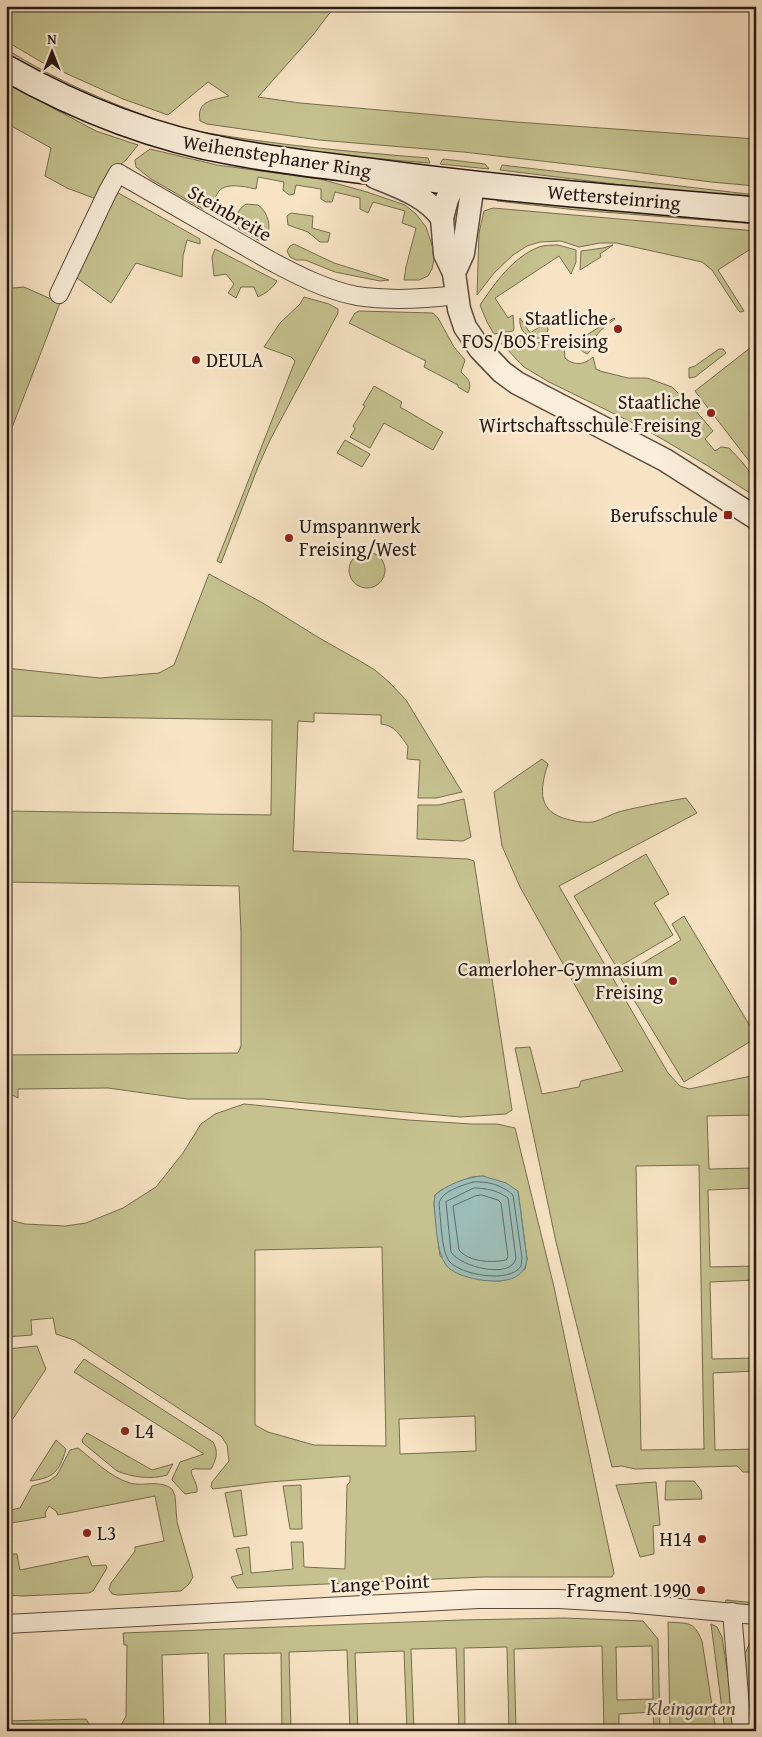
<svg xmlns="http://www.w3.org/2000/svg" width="762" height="1737" viewBox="0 0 762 1737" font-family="'Gentium Book Plus',serif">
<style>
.green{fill:#c5c28f;stroke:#766d50;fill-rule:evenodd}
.water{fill:#9dbeb8;stroke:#6e7c76}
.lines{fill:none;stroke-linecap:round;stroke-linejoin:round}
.shore{stroke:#626b65;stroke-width:1}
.minor-casing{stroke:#5b4b3f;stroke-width:20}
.tertiary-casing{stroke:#5b4b3f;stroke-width:25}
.secondary-casing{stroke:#271812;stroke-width:28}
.minor{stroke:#faedd9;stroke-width:18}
.tertiary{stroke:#faedd9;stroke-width:22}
.secondary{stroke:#faedd9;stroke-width:25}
.poi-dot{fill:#8f2418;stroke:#faedd9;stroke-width:2}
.labels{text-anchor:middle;stroke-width:5;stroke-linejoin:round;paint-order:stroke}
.street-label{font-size:20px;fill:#271812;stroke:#faedd9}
.poi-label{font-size:20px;fill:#271812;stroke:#faedd9;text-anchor:end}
.park-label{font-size:20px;font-style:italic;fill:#564b38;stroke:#faedd9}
</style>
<rect width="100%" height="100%" fill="#f8e4c5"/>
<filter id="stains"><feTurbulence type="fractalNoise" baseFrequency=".004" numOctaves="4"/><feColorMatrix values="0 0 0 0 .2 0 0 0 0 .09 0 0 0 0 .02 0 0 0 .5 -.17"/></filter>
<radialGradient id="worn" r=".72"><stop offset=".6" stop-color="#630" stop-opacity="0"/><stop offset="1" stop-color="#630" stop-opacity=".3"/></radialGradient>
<!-- green -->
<g class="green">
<path d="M6 6H335L313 35 258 97 300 103 516 122 756 139V186L711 182 620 170 463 152 319 140 207 124 200 121C196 100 214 100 229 96L208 82 168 115 123 99 43 63 6 41Z"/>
<path d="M6 49C55 80 107 102 160 121L154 124 108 107 6 56Z"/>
<path d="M6 83 96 131 138 145 126 160 107 176 96 199 67 188 45 176 51 148 6 123Z"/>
<path d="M202 132C277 145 352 152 428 158L430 163 318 154 210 139Z"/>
<path d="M150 149 217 165 320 179 367 192 405 205 416 214 426 227 433 248 434 260 432 269 428 276 419 280H404L406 267 416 228 402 223 405 211 373 202 368 213 360 209V198L335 192 332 202H326L321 199V189L296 185 294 194 289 195 283 190 284 182 258 177 256 189C246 187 227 182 219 191 215 196 215 202 211 206L203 209 151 179 136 167 135 160Z"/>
<path d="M443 159 485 164 489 169 440 164Z"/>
<path d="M502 165 756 195V200L687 193 500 170Z"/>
<path d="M115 191 200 239V244L187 240 183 256 182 277 136 263 111 303 77 278 110 198Z"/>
<path d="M497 198 756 219V224L577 210 497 201Z"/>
<path d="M246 204 258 205C269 212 275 235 260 241L239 229C235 218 236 211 246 204Z"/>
<path d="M493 208 756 231V260L749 250 718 270 744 311 740 312 738 310 712 270 702 262 616 243H600L579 247 561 241 540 242 527 246 513 255 494 273 477 295 479 233 484 211Z"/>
<path d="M291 213 313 216 312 228 330 233 328 242H320L308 232 288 225 287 216Z"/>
<path d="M294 244 334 263 389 280 380 281 335 272 305 260H296L290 257 287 251 290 246Z"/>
<path d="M558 245 576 250V262L571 274 559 256 495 298 508 318 513 315 514 329 513 331 494 334 487 322 480 305C495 283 513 257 539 247 545 245 552 245 558 245Z"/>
<path d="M613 245 600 254 601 257 580 270 581 251 603 248Z"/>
<path d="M215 249 277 281C272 289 266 293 258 297L254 287H241L236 298 228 293 234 284 226 274 214 276 212 257Z"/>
<path d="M6 284 13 288 24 287 60 303 6 443Z"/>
<path d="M304 297 329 304 338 309V313L270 440 258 467 221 563 217 561 295 361 291 357 264 347 280 323 300 304Z"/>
<path d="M359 311 433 313 438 318 454 347 465 360 461 372C469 380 472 382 468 393L458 387V385L424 367 426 361 349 323 355 313Z"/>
<path d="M520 318 530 333 547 322 548 330 546 335C533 344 518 333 520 318Z"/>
<path d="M614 318 615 319C608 324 601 329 596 336 592 343 594 349 587 354L576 347 577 341Z"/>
<path d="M515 335 533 343 550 342 564 346 565 358C574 366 584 365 593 357L596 369 600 371 628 378H647L672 387 695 410 713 431 705 439 715 451 721 447 729 448 743 463 755 479 756 497 708 466 657 436 627 420 549 382 524 367 499 341 507 336Z"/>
<path d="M750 348 756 356V470L695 391Z"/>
<path d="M719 349H723L726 353 695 377 689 378V368L695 366Z"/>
<path d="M374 386 402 402 400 407 443 432 433 450 384 423 370 448 350 437 355 429 353 426 365 406 363 405Z"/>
<path d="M345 440 370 454 362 467 337 453Z"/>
<circle cx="367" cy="570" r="18"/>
<path d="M209 574 261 602 321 639 360 661 375 670 390 683 406 700 462 792 436 798H418L420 760 407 759 408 746C400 736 395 725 381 724V715L314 713V722L298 721 293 851 468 859 474 861 512 1110 506 1114 460 1117 263 1099H187L108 1088 18 1089V1098L6 1092V1055L238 1053 241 1046V932L239 886 6 882V811L271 815 272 720 6 716V668L100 678 159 673 174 665Z"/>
<path d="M542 759 548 764C541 785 536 809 563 818 573 821 582 823 593 822 603 820 612 813 622 811 643 806 664 802 686 798L697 813 559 886 668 1073 680 1086 689 1089 756 1075V1115L707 1116 709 1169 756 1168V1188L708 1190 710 1267 756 1266V1280L710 1282 712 1359 756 1358V1371L713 1373 715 1450 756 1449V1472H743L737 1466 635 1469 622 1466 612 1467 556 1242 515 1048 530 1047 542 1094 579 1087 581 1081 623 1071 520 887 502 846 494 792ZM699 1165 704 1449 641 1450 636 1166Z"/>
<path d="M464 799 471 837 463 841 417 839 418 805H439Z"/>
<path d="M646 854 669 894 654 903 673 935 617 968 574 896Z"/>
<path d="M684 916 756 1036V1038L684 1082 620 977 681 940 672 924Z"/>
<path d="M244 1104 408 1120 472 1124H497L515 1128 554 1287 614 1573 612 1577H483L237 1588 231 1577 243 1574 236 1549 249 1547 251 1573 293 1569 291 1542H303L304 1567 345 1569 347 1485 350 1482V1476L269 1482 213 1489 211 1487 212 1482 229 1461 227 1445 221 1436 74 1340 56 1334 53 1318 31 1320 32 1335 6 1337V1219L25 1224 65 1226 86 1223 123 1208 156 1187 183 1153 201 1124 215 1114ZM483 1176 518 1191 527 1259 525 1269 500 1281 484 1280 465 1276 440 1256 434 1204 435 1195 441 1190 471 1177ZM382 1247 386 1446 314 1445 268 1432 255 1425V1250ZM475 1416 476 1451 400 1454 399 1419Z"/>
<path d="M37 1346 46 1369 6 1429V1349Z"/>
<path d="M84 1359 213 1442C219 1452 216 1460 211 1469H193L191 1471C192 1478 198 1483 197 1492L185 1494 172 1480 173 1477 180 1462 204 1454 74 1372Z"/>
<path d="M87 1433 152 1470 173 1464 167 1475C151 1480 132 1477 117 1471L83 1443 82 1440Z"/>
<path d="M56 1440 66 1449C59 1472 54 1478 30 1481Z"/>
<path d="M78 1448C95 1461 110 1477 130 1483 144 1487 159 1479 172 1489L175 1496 177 1522 193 1577 189 1584 181 1591 118 1595 112 1594 109 1589 111 1583 135 1551V1547L164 1541 155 1496 58 1515 56 1511 49 1506 45 1513 46 1517 6 1524V1511L20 1508 32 1486 49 1481 57 1475 70 1450Z"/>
<path d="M666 1481H694L701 1490 702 1499 665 1500Z"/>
<path d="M656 1482 660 1525 653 1526 654 1554 640 1557 616 1485Z"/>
<path d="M301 1485 302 1529H290L283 1486Z"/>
<path d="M241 1490 247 1535 234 1537 225 1493Z"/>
<path d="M6 1530 9 1532 12 1542 8 1545 7 1550 10 1554H17L20 1570 88 1556 92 1566 106 1565 107 1568 93 1591 89 1593 22 1596 8 1595 6 1596Z"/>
<path d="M754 1540H756V1586H753Z"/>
<path d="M726 1600 756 1603V1607L725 1604Z"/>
<path d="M564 1618 643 1621 658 1639 660 1731H654L653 1712 619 1714V1731H604L602 1646 514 1649 516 1731H509L507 1647 464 1648 465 1731H459L456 1648 411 1649 414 1731H407L404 1651 355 1653 358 1731H350L347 1650 289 1652 291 1731H282L281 1653 224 1654 226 1731H210L208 1653 162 1655 164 1731H118L126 1716 127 1645H124L123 1633 461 1620ZM652 1646 653 1699 617 1700 616 1647Z"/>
<path d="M668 1622C689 1624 693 1620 702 1641L716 1731H670Z"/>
<path d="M711 1624 717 1627 722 1637 733 1708 722 1709Z"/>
<path d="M756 1637V1703L747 1704 745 1654 750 1642Z"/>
<path d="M733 1715 735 1731H725L723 1716Z"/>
<path d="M86 1719 91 1727V1731H6V1721Z"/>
</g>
<!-- water -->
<path class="water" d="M483 1176 506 1183 518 1191 527 1259C526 1267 523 1273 515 1277 500 1286 456 1279 446 1265 436 1252 436 1221 434 1204L435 1195C448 1184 467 1177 483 1176Z"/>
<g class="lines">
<!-- shore -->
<g class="shore">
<path d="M473 1182C488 1181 502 1185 513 1195L522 1258C522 1259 521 1265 521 1266 510 1284 460 1275 449 1261 441 1250 441 1219 439 1204 441 1191 461 1186 473 1182Z"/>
<path d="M474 1188C486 1188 499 1191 508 1198L516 1258C512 1280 460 1267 451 1252L446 1202Z"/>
<path d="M482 1195 498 1200 501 1203 508 1257 506 1260C491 1263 469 1262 459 1250L453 1206 475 1196Z"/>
</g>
<!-- minor casing -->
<g class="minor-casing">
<g id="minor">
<path d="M59 294 108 191 118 173 269 260C297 275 326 290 357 296 390 301 424 299 456 295"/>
<path d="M732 1612 742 1731"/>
<path d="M6 1624 478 1599H559L627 1603 756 1615"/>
</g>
</g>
<!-- tertiary casing -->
<g class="tertiary-casing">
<g id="tertiary">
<path d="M375 177C400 187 426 196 442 218"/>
<path d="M473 184 463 253 454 273 459 309 465 327 480 349 502 372 517 383 665 460 756 518"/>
<path d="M454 273 445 254 442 218 447 199 455 182"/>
</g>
</g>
<!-- secondary casing -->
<g class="secondary-casing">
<path id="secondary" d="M6 68C77 108 152 138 233 152 280 161 328 166 375 172 501 189 629 199 756 210"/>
</g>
<!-- minor -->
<use href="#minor" class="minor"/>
<!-- tertiary -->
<use href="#tertiary" class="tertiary"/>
<!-- secondary -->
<use href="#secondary" class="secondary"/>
</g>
<!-- markers -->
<g class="poi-dot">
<circle cx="618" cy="329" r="5"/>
<circle cx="196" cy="360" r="5"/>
<circle cx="711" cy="413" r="5"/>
<rect x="723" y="510" width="10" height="10" rx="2.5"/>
<circle cx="289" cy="538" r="5"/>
<circle cx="673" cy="981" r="5"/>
<circle cx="125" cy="1431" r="5"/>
<circle cx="87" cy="1533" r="5"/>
<circle cx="702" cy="1539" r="5"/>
<circle cx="701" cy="1590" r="5"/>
</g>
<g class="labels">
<!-- street labels -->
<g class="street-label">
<text transform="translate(277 156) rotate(9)" y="7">Weihenstephaner Ring</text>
<text transform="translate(614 197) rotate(5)" y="7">Wettersteinring</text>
<text transform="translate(230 213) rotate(30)" y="7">Steinbreite</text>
<text transform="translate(380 1583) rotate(-3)" y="7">Lange Point</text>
</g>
<!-- poi labels -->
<g class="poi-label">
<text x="608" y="325">Staatliche<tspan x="608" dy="23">FOS/BOS Freising</tspan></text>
<text x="206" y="367" text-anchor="start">DEULA</text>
<text x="701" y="409">Staatliche<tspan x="701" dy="23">Wirtschaftsschule Freising</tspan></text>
<text x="718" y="522">Berufsschule</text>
<text x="299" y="533" text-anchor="start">Umspannwerk<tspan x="299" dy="23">Freising/West</tspan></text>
<text x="663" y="976">Camerloher-Gymnasium<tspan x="663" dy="23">Freising</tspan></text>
<text x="135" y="1438" text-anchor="start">L4</text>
<text x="97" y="1540" text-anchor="start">L3</text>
<text x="692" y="1546">H14</text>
<text x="691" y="1597">Fragment 1990</text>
</g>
<!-- park labels -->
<g class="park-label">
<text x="691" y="1715">Kleingarten</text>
</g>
</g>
<!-- margin -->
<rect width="762" height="1737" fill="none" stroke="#f8e4c5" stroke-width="25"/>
<rect x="8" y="8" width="747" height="1722" fill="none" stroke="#271812" stroke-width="2.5"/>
<rect x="12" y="12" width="737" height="1712" fill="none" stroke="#271812"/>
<!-- north arrow -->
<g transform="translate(52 52)" stroke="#faedd9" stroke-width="4" paint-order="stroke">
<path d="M0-4L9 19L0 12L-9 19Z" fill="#271812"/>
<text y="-8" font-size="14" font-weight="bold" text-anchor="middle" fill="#271812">N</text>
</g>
<rect width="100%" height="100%" filter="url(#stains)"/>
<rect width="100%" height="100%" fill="url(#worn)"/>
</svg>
